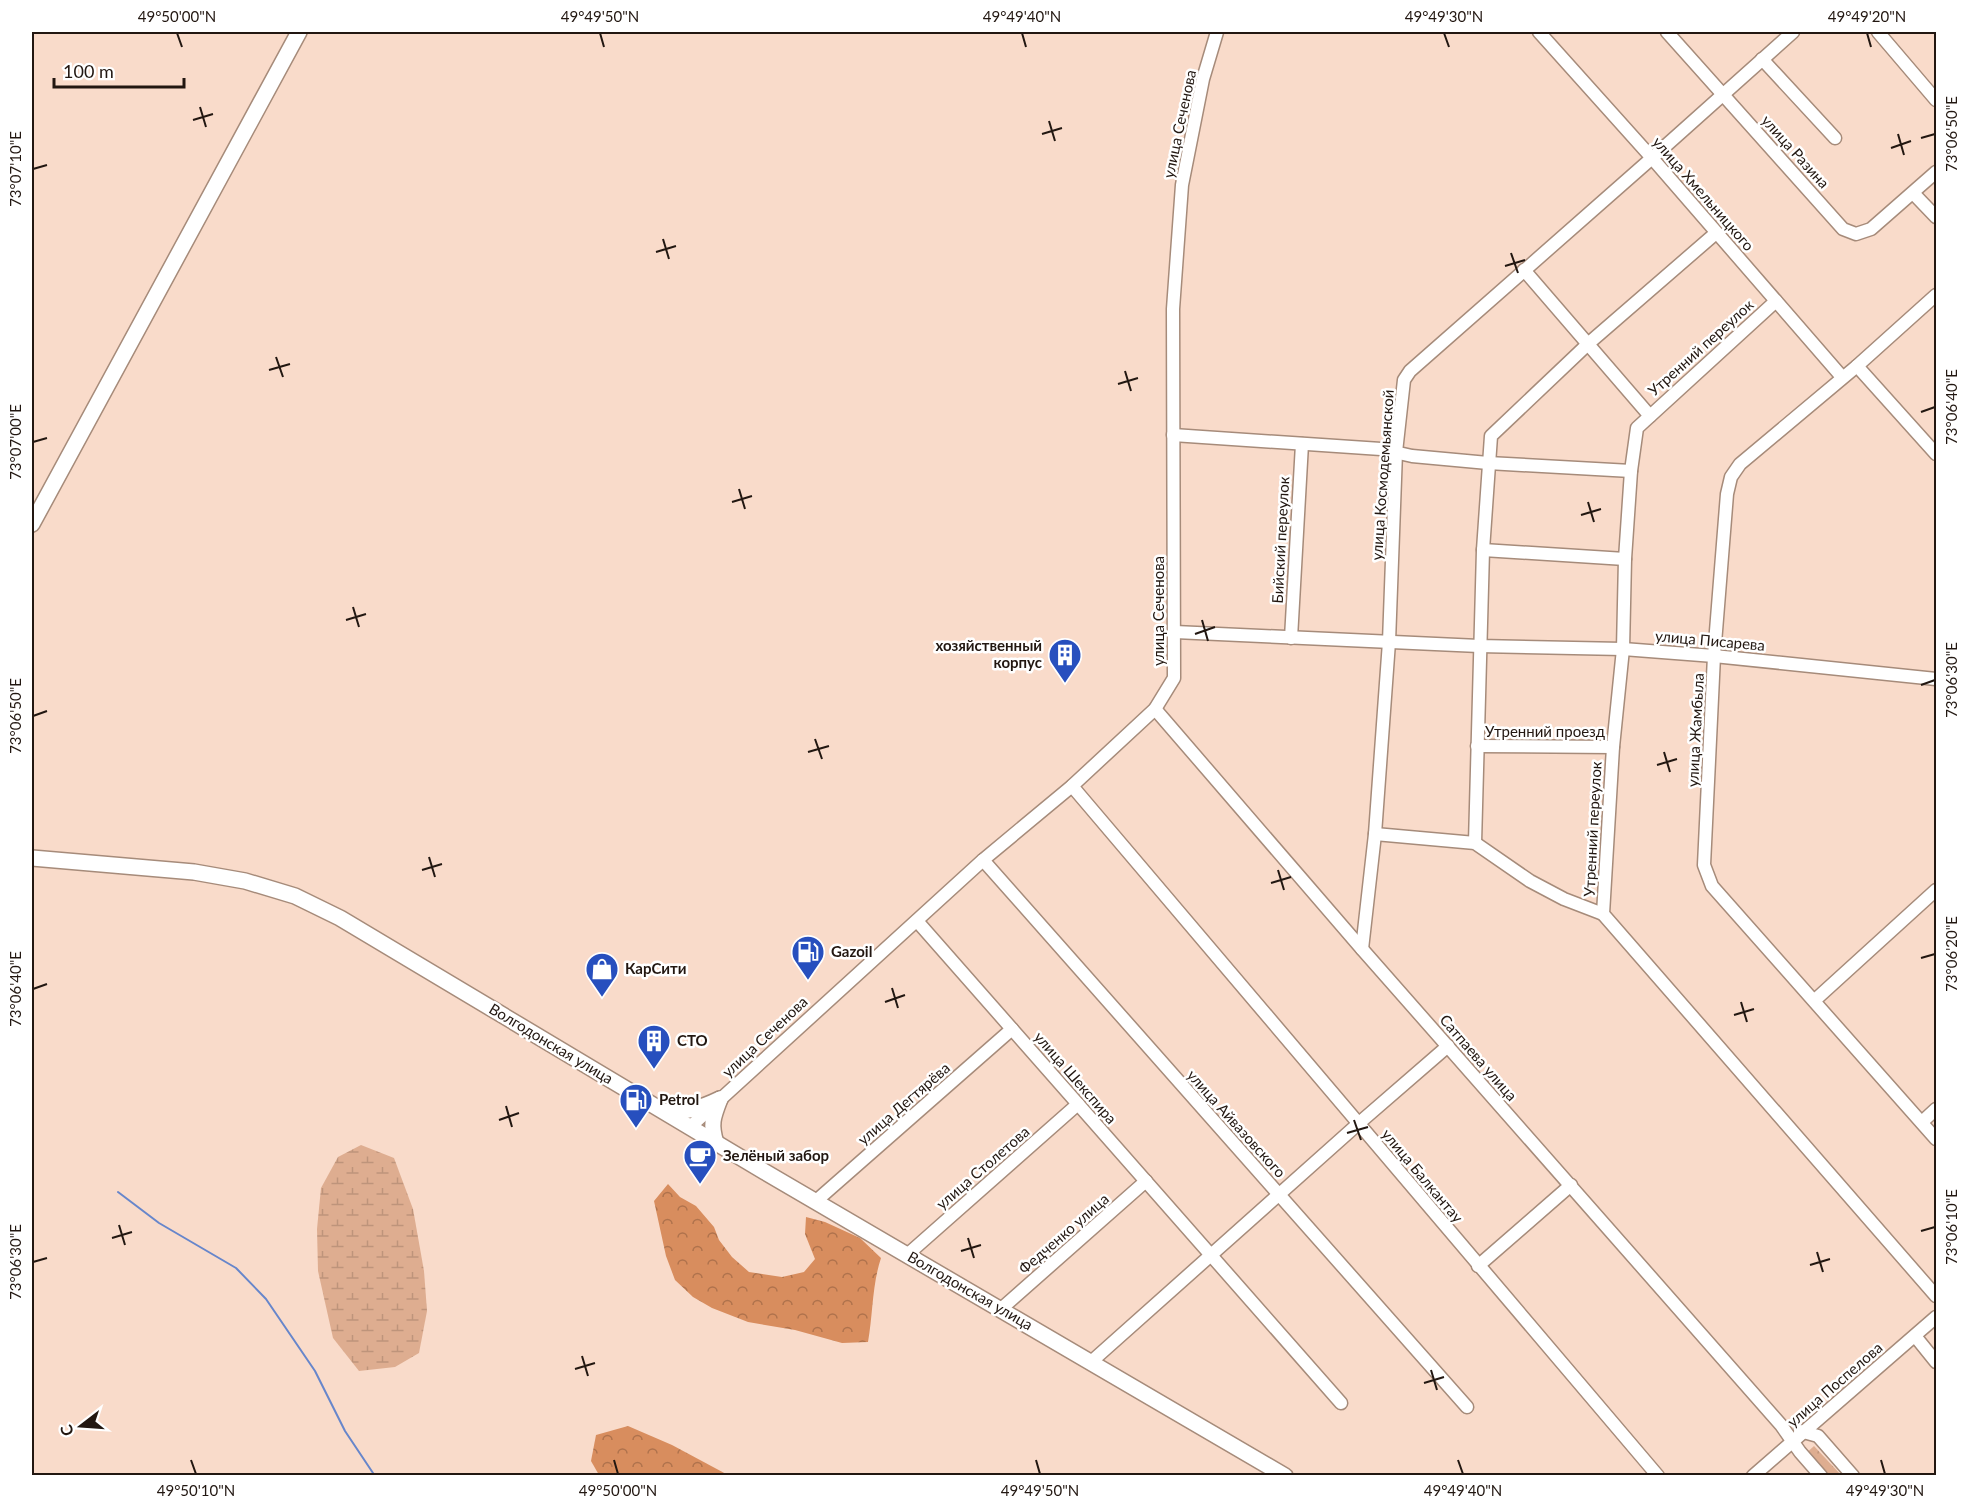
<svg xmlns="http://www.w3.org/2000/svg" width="1968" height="1507" viewBox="0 0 1968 1507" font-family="Lato,sans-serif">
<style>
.forest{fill:url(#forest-crowns)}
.wetland{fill:url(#wetland-marsh)}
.park{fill:url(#park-crowns)}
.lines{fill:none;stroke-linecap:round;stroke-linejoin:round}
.stream{stroke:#6786cb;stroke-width:2}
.minor-casing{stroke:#a68b7a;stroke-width:15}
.major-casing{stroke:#a68b7a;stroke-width:18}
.minor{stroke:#fff;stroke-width:12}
.major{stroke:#fff;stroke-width:15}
.ticks{fill:none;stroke:#221711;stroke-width:2}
.labels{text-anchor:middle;stroke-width:5;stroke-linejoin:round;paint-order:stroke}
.street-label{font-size:15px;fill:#221711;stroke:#fff}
.poi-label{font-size:15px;font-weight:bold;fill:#221711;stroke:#fff;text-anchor:start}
.neatline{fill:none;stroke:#221711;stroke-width:2}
.ticks-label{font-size:15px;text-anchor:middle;fill:#221711}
</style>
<defs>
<pattern id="forest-crowns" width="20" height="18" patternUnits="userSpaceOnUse" patternTransform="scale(1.5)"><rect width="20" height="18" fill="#d88d5e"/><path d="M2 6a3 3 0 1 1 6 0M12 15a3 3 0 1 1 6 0" fill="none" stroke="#af724c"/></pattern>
<pattern id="wetland-marsh" width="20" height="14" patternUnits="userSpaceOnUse" patternTransform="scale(1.5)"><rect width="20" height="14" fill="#dead90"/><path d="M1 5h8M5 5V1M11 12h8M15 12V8" fill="none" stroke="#be947b"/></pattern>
<pattern id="park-crowns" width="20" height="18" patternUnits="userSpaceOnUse" patternTransform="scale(1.5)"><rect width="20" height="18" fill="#dead90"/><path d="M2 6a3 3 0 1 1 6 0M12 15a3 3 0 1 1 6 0" fill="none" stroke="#be947b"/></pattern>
</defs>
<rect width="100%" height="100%" fill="#f9dbca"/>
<!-- forest -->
<g class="forest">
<path d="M668 1184 680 1197 696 1206 714 1227 719 1240 732 1257 749 1272 782 1277 804 1272 815 1259 805 1234 806 1217 825 1222 860 1238 881 1258C872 1285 873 1314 868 1342L842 1343 795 1330 748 1322 712 1308 693 1297 675 1280 666 1256 654 1201Z"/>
<path d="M628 1426 672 1445 728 1475H599L591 1461 596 1435Z"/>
</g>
<!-- wetland -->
<path class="wetland" d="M361 1145 394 1158 413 1209 424 1271 427 1311 419 1353 395 1367 359 1371 333 1338 318 1271 317 1229 321 1188 338 1157Z"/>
<!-- park -->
<path class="park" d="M1814 1446 1841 1475H1818L1802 1457Z"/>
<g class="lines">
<!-- stream -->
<path class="stream" d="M118 1192 159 1223 236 1268 266 1299 315 1371 345 1431 375 1476"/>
<!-- minor casing -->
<g class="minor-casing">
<g id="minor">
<path d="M1539 32 1652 158 1842 377"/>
<path d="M1667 32 1843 229 1856 234 1871 229 1936 172"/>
<path d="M1878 32 1936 100"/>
<path d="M1762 59 1835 138"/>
<path d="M1913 193 1936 217"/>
<path d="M1524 270 1650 416"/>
<path d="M1936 295 1857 366 1740 464 1731 477 1727 494 1714 656 1704 865 1712 886 1936 1139"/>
<path d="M1776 301 1637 428 1631 471 1625 559 1623 649 1613 747 1603 914 1936 1296"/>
<path d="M1857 366 1936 454"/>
<path d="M1173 435 1381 449 1412 456 1488 463 1631 471"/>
<path d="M1483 550 1625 559"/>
<path d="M1175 632 1479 646 1623 649 1714 656 1936 679"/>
<path d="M1291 638 1302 444"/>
<path d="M1155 709 1362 949 1781 1425 1800 1452 1821 1476"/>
<path d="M1477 746 1613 747"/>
<path d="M1072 786 1658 1476"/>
<path d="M1375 834 1475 843 1530 881 1564 899 1603 914"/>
<path d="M1475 843 1483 550 1491 436 1589 343 1716 233"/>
<path d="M983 860 1467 1407"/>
<path d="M917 921 1341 1403"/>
<path d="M1362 949 1375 834 1389 642 1396 452 1404 380 1410 371 1652 158 1793 32"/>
<path d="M1815 1000 1936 890"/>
<path d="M1922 1122 1936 1109"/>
<path d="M690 1127 983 860 1072 786 1155 709 1174 678 1173 309 1182 185 1203 79 1217 32"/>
<path d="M816 1201 1012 1029"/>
<path d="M907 1255 1078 1104"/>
<path d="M1478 1266 1571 1185"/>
<path d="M1001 1309 1146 1181"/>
<path d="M1915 1336 1936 1362"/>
<path d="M1091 1362 1358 1124 1448 1046"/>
<path d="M1800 1431 1818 1436 1853 1476"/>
<path d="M1753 1476 1936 1317"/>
</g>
</g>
<!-- major casing -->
<g class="major-casing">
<g id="major">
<path d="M32 524 299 32"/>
<path d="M32 858 194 872 245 881 295 896 340 918 765 1172 1285 1476"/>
<path d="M665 1111C688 1112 699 1109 720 1099"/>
<path d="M716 1143C710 1124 713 1117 720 1099"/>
</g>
</g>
<!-- minor -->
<use href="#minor" class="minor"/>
<!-- major -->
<use href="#major" class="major"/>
</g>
<!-- ticks -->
<path class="ticks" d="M177 33 182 47M600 33 604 47M1022 33 1026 47M1444 33 1449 47M1867 33 1871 47M200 107 206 127M193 120 213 114M1049 121 1055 141M1042 134 1062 128M1898 134 1904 155M1921 138 1935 134M1891 148 1911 141M33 169 47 165M663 239 669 259M656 252 676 246M1511 253 1518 273M1505 266 1525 260M276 357 283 377M269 370 290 364M1125 371 1131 391M1118 384 1138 378M1921 412 1935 407M33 442 47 438M739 489 745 509M732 502 752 496M1588 502 1594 522M1581 515 1601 509M353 607 359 627M346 620 366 614M1202 620 1208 641M1195 634 1215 627M1921 685 1935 680M33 716 47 711M815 739 822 759M808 752 829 746M1664 752 1670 772M1657 765 1677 759M429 857 435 877M422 870 442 864M1278 870 1284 890M1271 883 1291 877M1921 958 1935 954M892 988 898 1008M33 989 47 984M885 1002 905 995M1741 1002 1747 1022M1734 1015 1754 1009M506 1106 512 1127M499 1120 519 1113M1354 1120 1361 1140M1347 1133 1368 1127M119 1225 125 1245M1921 1231 1935 1227M112 1238 132 1232M968 1238 974 1258M961 1251 981 1245M1817 1252 1823 1272M33 1262 47 1258M1810 1265 1830 1259M582 1356 588 1376M575 1369 595 1363M1431 1370 1437 1390M1424 1383 1444 1377M191 1460 196 1474M614 1460 618 1474M1036 1460 1040 1474M1458 1460 1463 1474M1881 1460 1885 1474"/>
<!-- icons -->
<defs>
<g id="building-pin" transform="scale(1.725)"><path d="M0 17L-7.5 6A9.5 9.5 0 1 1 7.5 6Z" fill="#274fbe" stroke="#fff"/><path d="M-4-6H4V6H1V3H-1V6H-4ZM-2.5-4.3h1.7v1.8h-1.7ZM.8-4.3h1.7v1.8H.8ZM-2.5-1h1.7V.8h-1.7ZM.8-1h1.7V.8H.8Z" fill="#fff"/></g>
<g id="fuel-pin" transform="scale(1.725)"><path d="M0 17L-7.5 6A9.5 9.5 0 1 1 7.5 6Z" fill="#274fbe" stroke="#fff"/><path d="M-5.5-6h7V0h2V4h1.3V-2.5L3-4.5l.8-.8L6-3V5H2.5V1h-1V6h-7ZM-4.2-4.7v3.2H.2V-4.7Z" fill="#fff"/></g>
<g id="shop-pin" transform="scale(1.725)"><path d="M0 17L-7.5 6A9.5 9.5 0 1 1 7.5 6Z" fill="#274fbe" stroke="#fff"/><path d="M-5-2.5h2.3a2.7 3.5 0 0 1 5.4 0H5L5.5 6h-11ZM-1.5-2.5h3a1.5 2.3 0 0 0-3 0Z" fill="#fff"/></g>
<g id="cafe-pin" transform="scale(1.725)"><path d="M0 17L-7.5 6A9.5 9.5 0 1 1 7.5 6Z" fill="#274fbe" stroke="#fff"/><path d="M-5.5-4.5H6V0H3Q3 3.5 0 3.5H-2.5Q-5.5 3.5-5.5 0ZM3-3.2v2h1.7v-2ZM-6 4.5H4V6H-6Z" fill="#fff"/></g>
</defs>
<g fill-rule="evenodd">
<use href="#building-pin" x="1065" y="655"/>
<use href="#fuel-pin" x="808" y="952"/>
<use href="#shop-pin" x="602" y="969"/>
<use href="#building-pin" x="654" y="1041"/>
<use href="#fuel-pin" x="636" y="1100"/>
<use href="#cafe-pin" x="700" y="1156"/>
</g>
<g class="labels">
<!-- street labels -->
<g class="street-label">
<text transform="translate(1180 124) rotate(-78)" y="5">улица Сеченова</text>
<text transform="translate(1795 152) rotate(48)" y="5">улица Разина</text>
<text transform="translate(1703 194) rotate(49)" y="5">улица Хмельницкого</text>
<text transform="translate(1701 348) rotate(-42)" y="5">Утренний переулок</text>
<text transform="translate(1383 475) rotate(-86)" y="5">улица Космодемьянской</text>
<text transform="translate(1281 540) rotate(-87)" y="5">Бийский переулок</text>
<text transform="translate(1159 611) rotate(-90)" y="5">улица Сеченова</text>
<text transform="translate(1710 641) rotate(5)" y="5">улица Писарева</text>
<text transform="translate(1696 730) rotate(-87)" y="5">улица Жамбыла</text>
<text x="1545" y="737">Утренний проезд</text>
<text transform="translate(1593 829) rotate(-87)" y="5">Утренний переулок</text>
<text transform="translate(765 1037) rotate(-43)" y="5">улица Сеченова</text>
<text transform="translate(551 1044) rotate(31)" y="5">Волгодонская улица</text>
<text transform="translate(1478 1058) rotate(49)" y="5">Сатпаева улица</text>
<text transform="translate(1075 1078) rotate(49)" y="5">улица Шекспира</text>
<text transform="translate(904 1104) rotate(-41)" y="5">улица Дегтярёва</text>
<text transform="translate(1236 1124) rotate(48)" y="5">улица Айвазовского</text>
<text transform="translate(983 1168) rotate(-41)" y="5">улица Столетова</text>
<text transform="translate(1422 1176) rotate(50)" y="5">улица Балкантау</text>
<text transform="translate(1064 1234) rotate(-41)" y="5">Федченко улица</text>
<text transform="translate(970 1291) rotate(30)" y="5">Волгодонская улица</text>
<text transform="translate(1835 1385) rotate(-41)" y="5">улица Поспелова</text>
</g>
<!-- poi labels -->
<g class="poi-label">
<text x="1042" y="651" text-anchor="end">хозяйственный<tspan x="1042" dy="17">корпус</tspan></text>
<text x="831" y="957">Gazoil</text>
<text x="625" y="974">КарСити</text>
<text x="677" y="1046">СТО</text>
<text x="659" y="1105">Petrol</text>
<text x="723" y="1161">Зелёный забор</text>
</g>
</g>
<!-- border -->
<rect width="1968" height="1507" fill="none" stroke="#ffffff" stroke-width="66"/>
<!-- north arrow -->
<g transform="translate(81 1426) rotate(253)" stroke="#ffffff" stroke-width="4.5" paint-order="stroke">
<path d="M0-4.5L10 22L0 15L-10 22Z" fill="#221711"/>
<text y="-9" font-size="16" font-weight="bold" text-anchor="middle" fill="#221711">С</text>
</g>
<!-- scale -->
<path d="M54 78v9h130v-9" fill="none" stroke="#221711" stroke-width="3"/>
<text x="63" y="78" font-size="18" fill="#221711" stroke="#ffffff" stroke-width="4.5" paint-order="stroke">100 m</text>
<rect x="33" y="33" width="1902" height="1441" class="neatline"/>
<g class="ticks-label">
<text x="177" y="22">49°50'00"N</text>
<text x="600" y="22">49°49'50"N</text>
<text x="1022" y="22">49°49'40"N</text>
<text x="1444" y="22">49°49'30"N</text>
<text x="1867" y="22">49°49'20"N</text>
<text transform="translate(1952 134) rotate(-90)" y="5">73°06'50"E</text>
<text transform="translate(16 169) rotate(-90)" y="5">73°07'10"E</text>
<text transform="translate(1952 407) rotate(-90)" y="5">73°06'40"E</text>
<text transform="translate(16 442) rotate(-90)" y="5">73°07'00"E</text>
<text transform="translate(1952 680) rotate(-90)" y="5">73°06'30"E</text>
<text transform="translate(16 716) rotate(-90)" y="5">73°06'50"E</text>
<text transform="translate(1952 954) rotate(-90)" y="5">73°06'20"E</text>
<text transform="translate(16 989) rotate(-90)" y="5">73°06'40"E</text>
<text transform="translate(1952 1227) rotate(-90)" y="5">73°06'10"E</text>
<text transform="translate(16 1262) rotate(-90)" y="5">73°06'30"E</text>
<text x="196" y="1496">49°50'10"N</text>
<text x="618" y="1496">49°50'00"N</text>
<text x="1040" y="1496">49°49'50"N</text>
<text x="1463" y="1496">49°49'40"N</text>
<text x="1885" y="1496">49°49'30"N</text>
</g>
</svg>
